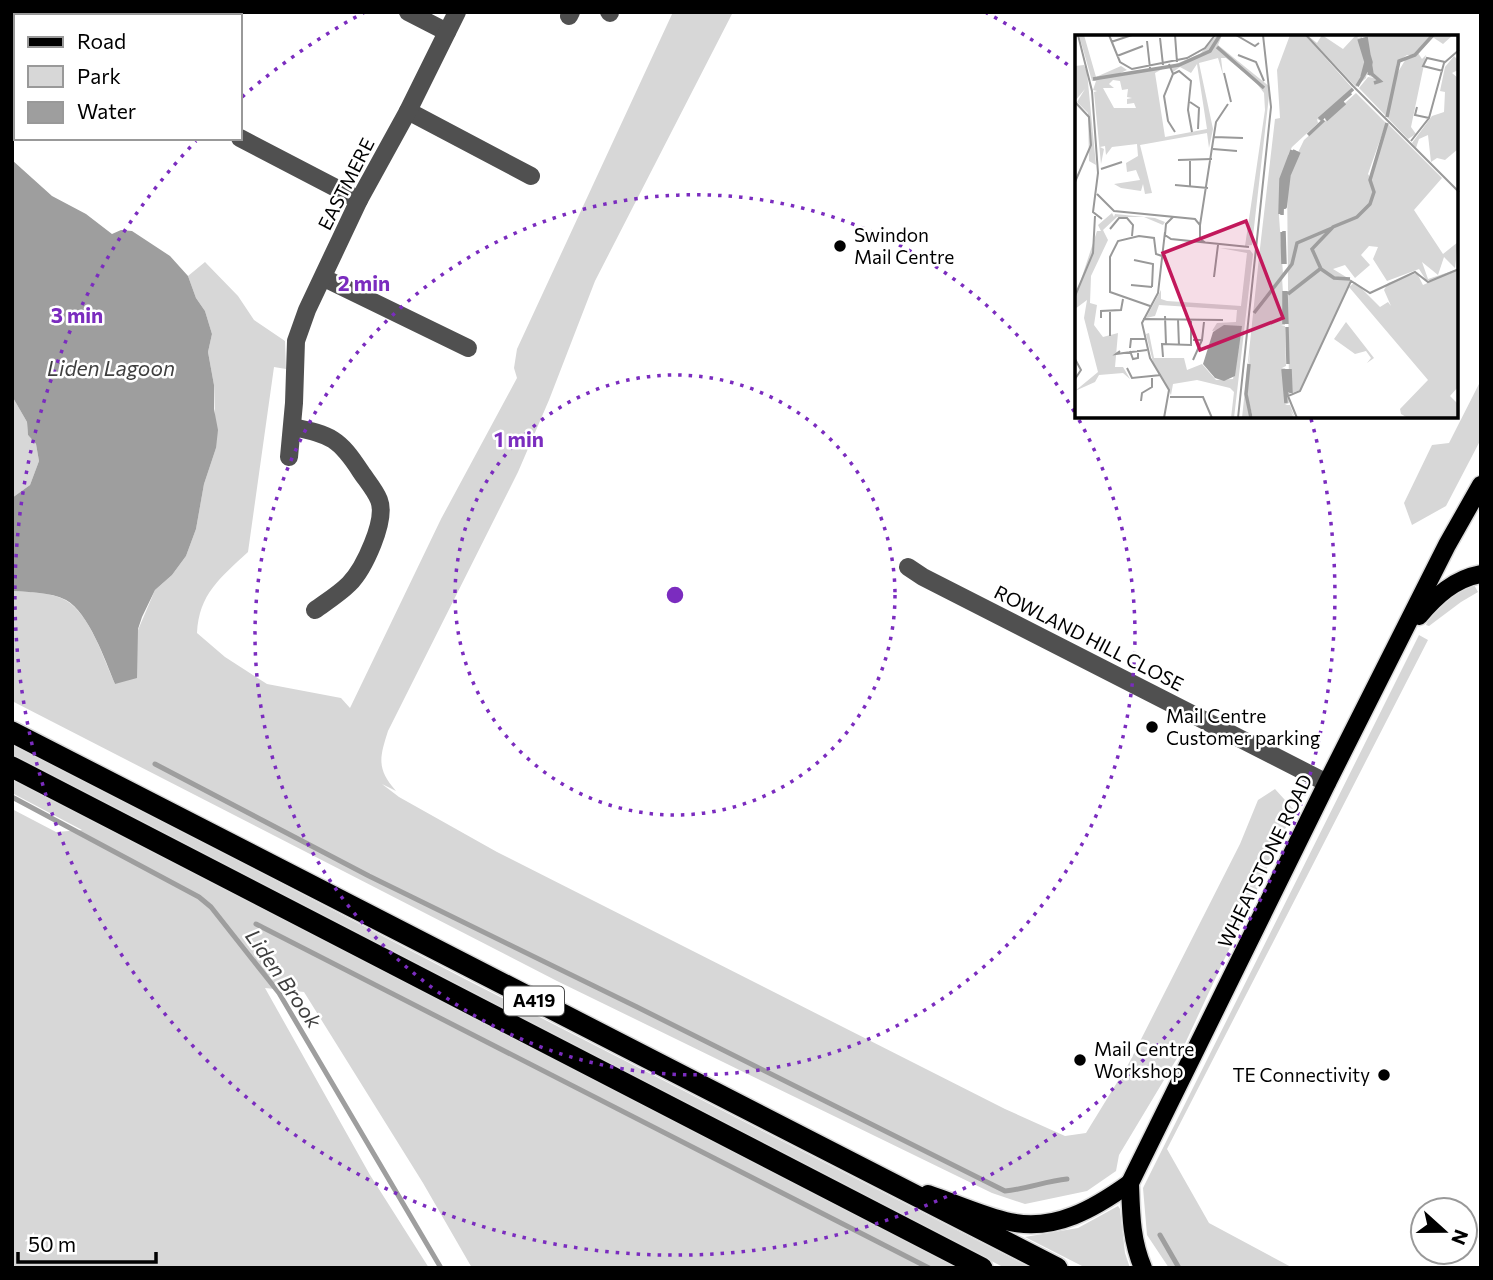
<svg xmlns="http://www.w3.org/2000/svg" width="1493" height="1280" viewBox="0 0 1493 1280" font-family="Commissioner,sans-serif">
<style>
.green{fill:#d7d7d7}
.water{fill:#9e9e9e}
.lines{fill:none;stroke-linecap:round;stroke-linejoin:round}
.stream{stroke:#9e9e9e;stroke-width:5}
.major-casing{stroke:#dbdbdb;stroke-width:21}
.highway-casing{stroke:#dbdbdb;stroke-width:24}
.minor{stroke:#505050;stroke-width:18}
.major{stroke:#000;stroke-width:18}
.highway{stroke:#000;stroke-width:21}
.ring{fill:none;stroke:#7b2cbf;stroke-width:3.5;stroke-dasharray:3.5 7}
.poi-dot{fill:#000;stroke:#fff;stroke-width:2.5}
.labels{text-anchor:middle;stroke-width:5;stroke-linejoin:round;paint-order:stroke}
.shield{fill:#fff;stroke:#4c4c4c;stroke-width:2}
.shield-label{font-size:18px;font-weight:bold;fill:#000}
.street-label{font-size:19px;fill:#000;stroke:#fff}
.poi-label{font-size:19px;fill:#000;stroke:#fff;text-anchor:start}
.water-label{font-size:21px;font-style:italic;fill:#3f3f3f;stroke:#fff}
.inset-river{fill:none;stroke:#9e9e9e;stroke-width:3.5}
.inset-road{fill:none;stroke:#999;stroke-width:2}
.view{fill:#c2185b;fill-opacity:0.15;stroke:#c2185b;stroke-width:3.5}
.inset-edge{fill:none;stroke:#000;stroke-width:3.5}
.centre{fill:#7b2cbf;stroke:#fff;stroke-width:3.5}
.ring-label{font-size:21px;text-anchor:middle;font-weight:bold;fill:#7b2cbf;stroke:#fff;stroke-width:5;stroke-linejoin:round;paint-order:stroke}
</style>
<rect width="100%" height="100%" fill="#fff"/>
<!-- green -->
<g class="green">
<path d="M673 12H733L595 281 549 400 518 472 388 731C379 759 377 769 396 791L382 784 399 797 497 852 1005 1109 1065 1136 1086 1133 1129 1063 1240 844 1258 800 1275 789 1294 810 1182 1050 1119 1155 1116 1171 1087 1191 1025 1204 992 1193 557 981 12 701V591C28 592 46 592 61 598 89 609 103 658 115 684L155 590 172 575 186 556 196 529 204 484 216 448 214 385 208 352 212 334 205 311 196 298 188 276 205 262 238 296 254 320 285 341 286 369 274 367 248 552C220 578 199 594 197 633L225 657 267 684 341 698 350 708 441 519 517 378 514 368 517 349Z"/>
<path d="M1481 380V439L1446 506 1412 525 1404 503 1432 445 1449 443Z"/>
<path d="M12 396 27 422 28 435 36 444 39 461 30 485 12 498Z"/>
<path d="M1473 583 1478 592 1461 602 1429 626 1426 625C1436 604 1453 593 1473 583Z"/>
<path d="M1419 635 1428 640 1167 1149 1209 1223 1293 1268H1169L1147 1235 1143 1188Z"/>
<path d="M12 743 465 979 1031 1268H1005L958 1244 12 755Z"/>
<path d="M12 779 963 1268H472L423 1183 304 992 265 988 370 1175 429 1268H12V809L56 832 82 830 12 793Z"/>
<path d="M1118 1206 1120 1209 1125 1253 1130 1268H1086L1025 1237 1078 1228Z"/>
</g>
<!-- water -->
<path class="water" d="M12 160 52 196 86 214 112 234 121 230 132 231 170 256 188 276 196 298 205 311 212 334 208 352 214 385V409L218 430 216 448 204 484 196 529 186 556 172 575 155 590 142 617 138 629 137 678 115 684C105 660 89 613 66 600 50 592 29 592 12 591V498L30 485 39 461 36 444 28 435 27 422 12 396Z"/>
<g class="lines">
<!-- stream -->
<g class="stream">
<path d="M155 764 369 876 637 1007 1005 1191C1027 1189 1046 1181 1067 1179"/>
<path d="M12 797 199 897 211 907 279 993 441 1268"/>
<path d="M256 924 929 1268"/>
<path d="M1160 1235 1179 1268"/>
</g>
<!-- major casing -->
<g class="major-casing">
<g id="major">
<path d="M1419 616C1436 596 1454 579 1481 574"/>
<path d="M928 1194C955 1203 983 1216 1010 1222 1055 1232 1095 1208 1130 1183"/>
<path d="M1143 1268C1131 1240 1131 1213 1130 1183L1327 783 1447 545 1481 485"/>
</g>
</g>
<!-- highway casing -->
<g class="highway-casing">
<g id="highway">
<path d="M12 732 1057 1268"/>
<path d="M12 767 982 1268"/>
</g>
</g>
<!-- minor -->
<g class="minor">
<path d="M53 12 55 16"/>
<path d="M408 12 447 32"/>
<path d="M609 12 610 13"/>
<path d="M145 16 146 12"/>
<path d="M569 16 571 12"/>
<path d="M408 111 531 176"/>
<path d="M240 138 359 200"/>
<path d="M324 278 468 348"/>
<path d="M293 427C331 435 339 438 361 472 367 481 375 490 379 500 387 520 364 569 349 584 339 594 326 602 315 610"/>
<path d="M289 457 294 403 296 341 307 310 359 200 408 111 457 12"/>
<path d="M908 567 923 577 1327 783"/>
</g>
<!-- major -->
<use href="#major" class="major"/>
<!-- highway -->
<use href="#highway" class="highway"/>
</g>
<!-- distance rings -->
<g class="ring">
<circle cx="675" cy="595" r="220"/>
<path d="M1079 420A440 440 0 1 1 1075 413"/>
<path d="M242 97A660 660 0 0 1 365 12M985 12A660 660 0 0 1 1072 68M1311 419A660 660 0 1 1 196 141"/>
</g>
<!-- markers -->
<g class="poi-dot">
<circle cx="840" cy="246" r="7"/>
<circle cx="1152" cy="727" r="7"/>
<circle cx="1080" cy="1060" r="7"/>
<circle cx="1384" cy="1075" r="7"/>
</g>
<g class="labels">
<!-- shield labels -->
<rect class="shield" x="504" y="986.5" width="60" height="29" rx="5"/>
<g class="shield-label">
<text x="534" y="1007">A419</text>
</g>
<!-- street labels -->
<g class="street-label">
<text transform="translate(346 184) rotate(-63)" y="7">EASTMERE</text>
<text transform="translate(1089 638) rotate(27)" y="7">ROWLAND HILL CLOSE</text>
<text transform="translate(1265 861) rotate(-64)" y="7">WHEATSTONE ROAD</text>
</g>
<!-- poi labels -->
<g class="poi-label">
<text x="854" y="242">Swindon<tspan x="854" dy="22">Mail Centre</tspan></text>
<text x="1166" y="723">Mail Centre<tspan x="1166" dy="22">Customer parking</tspan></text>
<text x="1094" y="1056">Mail Centre<tspan x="1094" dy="22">Workshop</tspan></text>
<text x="1370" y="1082" text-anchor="end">TE Connectivity</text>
</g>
<!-- water labels -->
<g class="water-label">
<text x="111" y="376">Liden Lagoon</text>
<text transform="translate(283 979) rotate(55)" y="7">Liden Brook</text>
</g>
</g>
<!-- overview -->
<g transform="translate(1075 35)">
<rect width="383" height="383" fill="#fff"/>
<path d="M4 0H9L21 42 46 31 52 35 43 39 93 31 80 38 90 102 132 94 122 29 116 38 105 32 98 37 96 31 125 19 142 0H147L143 10 195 52 177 210 170 211 190 75 189 58 179 45 151 23H146L148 40 143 23 124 28 138 94 134 113 132 98 65 110 77 158 70 159 68 149 66 156 46 153 39 149 65 145 61 135 52 137 51 128 63 121 62 109 37 112 31 120 30 111 25 112 29 114 26 129 19 57 22 56 18 55 21 46H17ZM38 45 45 46 47 55 53 54 52 62 57 63 52 64V69L59 68 61 73H39L28 53H39L34 49ZM215 0H230L279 55 246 86 242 84 243 88 217 112 213 120 221 115 210 139 204 181 208 239 182 271 207 242 210 290H206L210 291 211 331 207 333 211 334 214 368 210 370H215L220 383 215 375 219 383H178L172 360 175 315 170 360 175 383H167L185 213 200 84 205 83 202 35ZM232 0 242 8 247 0 268 14 281 0H286L282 3 287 2 294 27 291 43 281 52ZM378 0 368 9 356 1 339 20H332L322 27 320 42 332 22H339L343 18 347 24 351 20 336 92 341 99 333 104 284 53 293 42 300 43 294 41 296 28 288 2ZM379 21 384 26 383 35 377 38 383 43V114L370 125 362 123 356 127 353 100 344 104 341 113 337 108 357 81 369 77 370 57 365 56 370 32ZM9 30 12 37 21 130 14 126 13 78 2 67 10 54 0 66V31ZM281 58 311 88 293 139 296 144 313 89 367 143 339 175 368 219 383 207 380 233 369 222 363 240 347 227 353 244 383 234V352L375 361 383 369V383H333L326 379 325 374 353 345 274 252 280 247 305 272 313 267 316 271 309 255 313 248 342 238 348 250 359 245H351L344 234 312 246 298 224 303 212 294 211 286 220 295 230 280 243 270 230 258 234 276 245 225 355 214 359 212 140 229 105ZM37 178 39 182 40 179 80 183 90 187 88 190 69 182H42L28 195 33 205 16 241 15 268 22 270 19 290 28 302 43 298 40 332H48L55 344 48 338 24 340 20 347 0 356 23 337 9 283 12 265 0 274V263L22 196H26L23 190ZM145 213 175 215 178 219 159 383H156L159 357 155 353 122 345 98 349 96 360 78 327 71 299 74 298 79 323H109L112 335 127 329 141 345 158 344 166 291 137 296 142 288 161 287 162 275 84 270 80 281 71 283 86 255V264L92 266 166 271 172 218ZM271 287 299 323 292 328 296 323 291 316 280 319 259 304Z" fill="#d7d7d7" fill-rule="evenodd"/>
<path d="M149 290 167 291 160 341 149 346 140 343 128 329 138 297Z" fill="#9e9e9e"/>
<path class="inset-river" d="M291 2 297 39 305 46 299 48M289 3 296 27 294 40M284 4 291 27 287 42M142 12 189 53M18 44 104 30 135 16 145 0M282 51 293 33 287 3M312 82 324 26 340 20 358 0M244 84 278 54M251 84 269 67M245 85 276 58M251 85 270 68M233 100 249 85M210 173 214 140 224 117M209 174 210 148 222 116M205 179 206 144 217 115M207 180 208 144 220 115M209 196 210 229M207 197 208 229M275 244 259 243 246 234 237 214 258 192 282 182 295 169 299 157 295 145 312 88M209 256V289M211 256 212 289M213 259 245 234M179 278 217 229 222 208 257 193M212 292 213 329M174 329 171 359 176 383M208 334 211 368M211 334 212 360M213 334 214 357M215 334 216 358"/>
<path class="inset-road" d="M3 0 17 56 23 138 18 177 27 184M34 0 45 27 57 34 112 23 130 13 140 0M100 0 102 27M161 0 180 11 184 8M231 0 278 51M85 3 88 30M72 6 75 33M36 7 57 0M163 20 181 27 189 46M42 21 68 11M94 29 98 39 89 61 93 86 100 97M368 36 348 31 352 23 370 27M149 38 156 67M98 39 104 36 116 46 113 75 117 97M276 49 384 157M0 67 14 82 16 110 0 147M115 67 124 73 123 94M342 72 340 80 354 83M139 102 168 103M336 106 354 83 369 28 384 15M138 114 162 116M115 124V152M103 125 137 124M26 134 47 127M100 150 133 153M22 159 39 176 120 184 125 190V204L131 208M98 182 91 189 90 200 96 204 174 212M125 190 141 87 153 69M35 194 44 183H52L58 190 57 201M59 225 78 229 77 252M139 242 143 210M56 250 77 252M0 261 18 218 20 181M75 271 35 257V222L43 206 64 201 79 203 81 219 87 221M90 281 91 309M26 283V276L46 275 48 264M68 284 148 285M103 284 104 311M35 301V276M118 305H127L129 287M55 313 56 304H70M45 316 41 319 72 315M55 316 58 324 63 323V315M88 322 87 309 116 310V286M0 324 6 335 0 344M118 325 127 305M52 333 57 343 86 340M95 362H128L137 383M66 366 67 358 77 352V343M89 383 94 355 75 323 67 288 83 258 90 197M163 383 196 72 188 0M222 383 213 361 225 356 276 246 295 258 340 237 353 247 384 234"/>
<path class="view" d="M171 186 208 283 125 315 88 218Z"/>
<rect width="383" height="383" class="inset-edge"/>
</g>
<circle cx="675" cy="595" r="10" class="centre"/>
<g class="ring-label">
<text x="364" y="291">2 min</text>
<text x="77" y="323">3 min</text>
<text x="519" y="447">1 min</text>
</g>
<!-- border -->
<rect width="1493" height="1280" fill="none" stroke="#000000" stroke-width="28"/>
<!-- legend -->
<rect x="14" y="14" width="228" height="126" fill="#ffffff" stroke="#999999" stroke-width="2"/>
<rect x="28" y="37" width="35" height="10" fill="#000000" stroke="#999999" stroke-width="2"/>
<text x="77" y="49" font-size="21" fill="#000000">Road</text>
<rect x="28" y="66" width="35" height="21" fill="#d7d7d7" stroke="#999999" stroke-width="2"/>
<text x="77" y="84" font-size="21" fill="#000000">Park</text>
<rect x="28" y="102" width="35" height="21" fill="#9e9e9e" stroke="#999999" stroke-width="2"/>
<text x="77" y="119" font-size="21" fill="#000000">Water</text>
<!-- north arrow -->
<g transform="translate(1444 1231) rotate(111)"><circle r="33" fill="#ffffff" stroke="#999999" stroke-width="2"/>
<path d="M0-5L12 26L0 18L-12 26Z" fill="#000000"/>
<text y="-10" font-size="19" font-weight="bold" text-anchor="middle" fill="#000000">N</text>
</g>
<!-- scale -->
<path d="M18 1252v10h138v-10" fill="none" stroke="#000000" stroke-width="3.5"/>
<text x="28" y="1252" font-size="21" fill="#000000" stroke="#ffffff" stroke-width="5" paint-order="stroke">50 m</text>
</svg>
